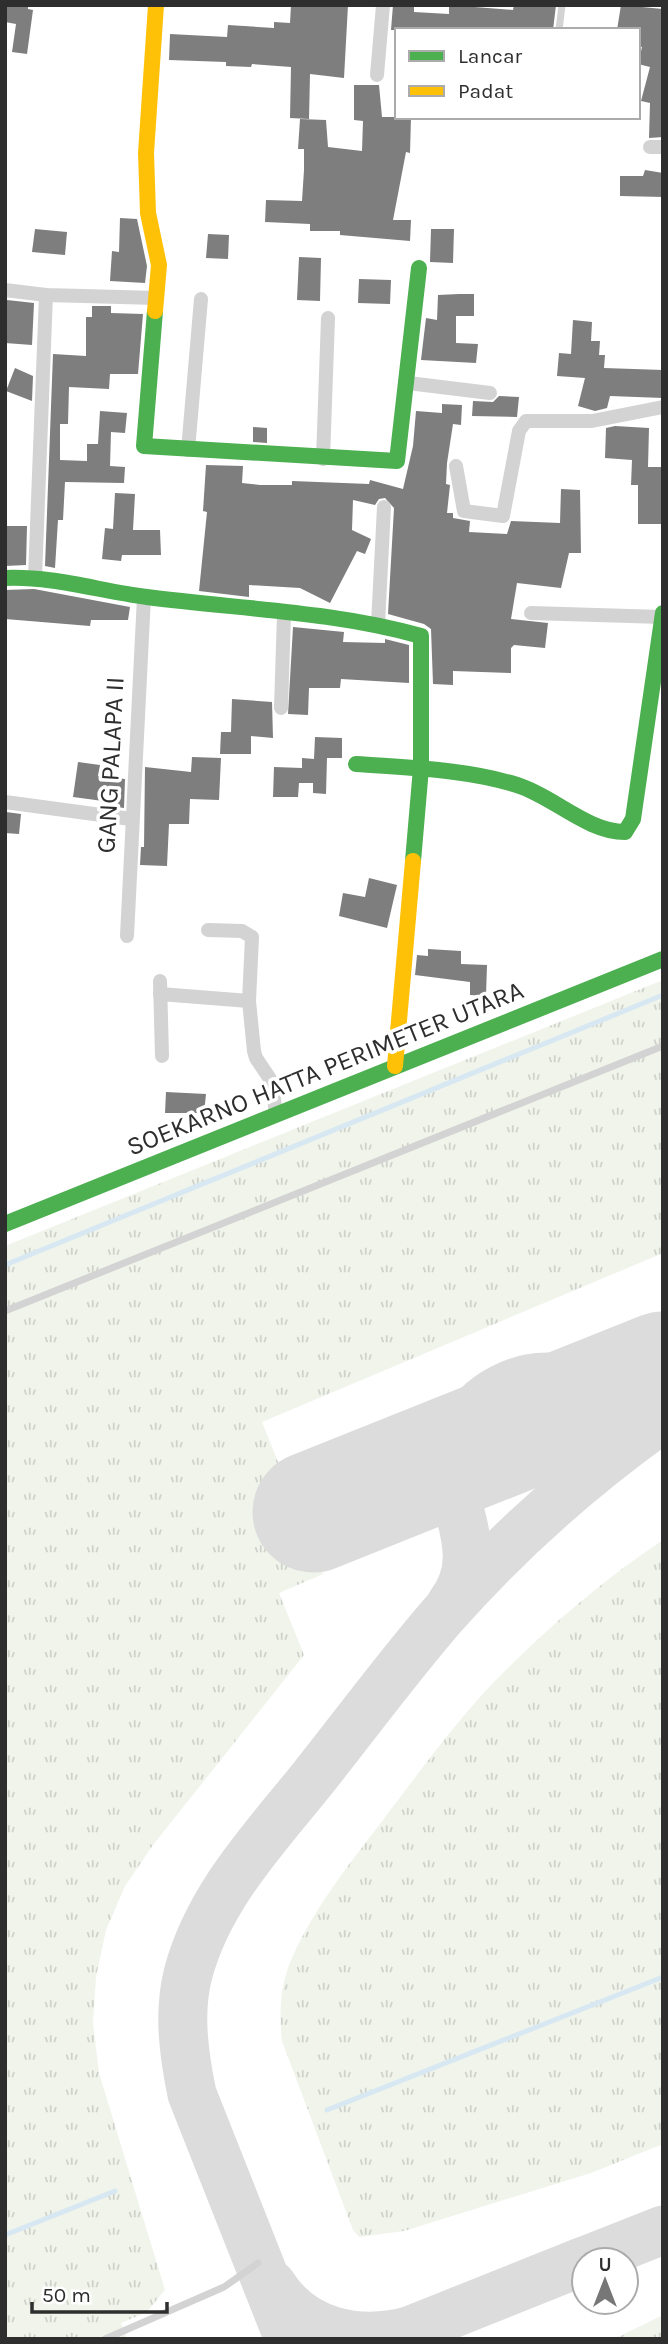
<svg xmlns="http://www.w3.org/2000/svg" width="668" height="2344" viewBox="0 0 668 2344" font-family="Karla,sans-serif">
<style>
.grass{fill:url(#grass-tufts)}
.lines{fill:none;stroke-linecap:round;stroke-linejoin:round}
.stream{stroke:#d7e8f2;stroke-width:5}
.taxiway{stroke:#dcdcdc;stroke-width:49}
.runway{stroke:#dcdcdc;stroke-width:121}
.building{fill:#7e7e7e}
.lane{stroke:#d3d3d3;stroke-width:7}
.street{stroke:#d3d3d3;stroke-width:14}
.fast{stroke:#4caf50;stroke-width:16}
.slow{stroke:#ffc107;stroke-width:16}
.labels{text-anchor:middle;stroke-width:7;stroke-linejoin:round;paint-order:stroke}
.street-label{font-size:26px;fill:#2e2e2e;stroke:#fff}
</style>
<defs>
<pattern id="grass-tufts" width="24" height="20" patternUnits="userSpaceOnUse" patternTransform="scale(1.75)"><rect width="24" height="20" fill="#f0f4eb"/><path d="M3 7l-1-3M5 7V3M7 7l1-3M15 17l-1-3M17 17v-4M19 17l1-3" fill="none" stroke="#ced2ca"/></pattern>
</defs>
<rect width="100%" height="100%" fill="#fff"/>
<!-- grass -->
<g class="grass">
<path d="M663 980V1253L262 1422 323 1574 279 1593 304 1655 153 1845 125 1886 106 1930 96 1977 93 2023 99 2073 165 2290 147 2312 121 2323 127 2339H5V1246Z"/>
<path d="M663 1540V2144L591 2173 404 2231 359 2237 353 2230 282 2041C279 2012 280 1985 292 1958 314 1908 350 1863 383 1820 417 1775 457 1720 496 1680 546 1629 604 1579 663 1540Z"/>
<path d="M663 2315V2339H614Z"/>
</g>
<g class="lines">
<!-- stream -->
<g class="stream">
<path d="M5 1265 663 995"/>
<path d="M327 2110 663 1977"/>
<path d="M5 2235 115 2191"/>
</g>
<!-- taxiway -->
<g class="taxiway">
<path d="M451 1604C496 1544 430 1491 461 1429 478 1395 521 1372 559 1378 573 1380 587 1386 601 1386 623 1386 643 1377 663 1370"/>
<path d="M587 2260 663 2230"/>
<path d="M272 2285C302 2333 358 2344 409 2331L396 2339"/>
<path d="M409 2331 584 2261"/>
<path d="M289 2339 192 2094C184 2055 178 2013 188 1974 208 1897 265 1838 313 1778 356 1724 397 1668 442 1616 507 1542 583 1475 663 1418"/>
</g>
<!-- runway -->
<path class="runway" d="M313 1512 663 1372"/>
</g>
<!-- building -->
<g class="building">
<path d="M5 5H28V9L33 10 27 54 12 52 16 24 5 22Z"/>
<path d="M291 5H348L344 78 310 74 309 119 290 118 291 67 252 64 251 67 226 66V62L169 60 170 34 227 37 228 25 274 28V22L290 23Z"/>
<path d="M393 5H414V12L449 14V5L513 10 514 5H556L553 30H391Z"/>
<path d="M621 5 663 9V137L649 138 650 103 641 101 650 67 638 64 642 47 638 46V30H617Z"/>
<path d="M354 85H379L382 117H411L410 153 406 152 393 220H411L410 241 340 235V231H310V224L265 222 266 200 302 201 304 170V149H298L300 119 326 120 328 147 362 151 363 121 354 120Z"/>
<path d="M645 170 663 173V197L620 196V176H643Z"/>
<path d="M120 218 137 219 147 266 145 283 110 281 112 251 119 252Z"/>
<path d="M35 229 67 232 65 255 32 252Z"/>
<path d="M431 229H454L453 263 430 262Z"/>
<path d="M208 234 229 235 228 259 206 258Z"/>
<path d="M299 257 321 258 320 301 297 300Z"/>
<path d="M359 279 391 280 390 304 358 303Z"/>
<path d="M459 294H474V316H456V343L478 344 476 363 421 360 426 318 437 320 438 295Z"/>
<path d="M7 300 34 303 32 345 5 343Z"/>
<path d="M92 306H111V313L143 314 138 374H110L109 389 69 387 68 424H60V460L87 461V444H98L100 411 127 413 125 433 111 432 110 466 125 467 124 483 65 482 63 520H58L55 568 45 566 53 354 86 356V317H92Z"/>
<path d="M573 320 592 322 591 341H600L599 355H605L604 368 663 370V398L610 396 607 408 595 411 578 406 585 378 557 376 559 353 571 354Z"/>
<path d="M15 368 33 376 32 401 6 391Z"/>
<path d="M499 396 519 397 517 417 472 416 473 401 493 402Z"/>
<path d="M442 404 462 405 461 425 453 424 447 463 446 484 450 485 447 513H453V518L470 521 469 532 507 534 511 521 560 523 561 489 580 490 581 553H569L561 588 517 583 511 619 548 623 545 648 514 645 511 648V673L453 671V685L433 684 431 629 424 624 388 614 394 508 385 498 379 499 375 505 353 500 352 530 371 539 365 554 357 551 330 603 300 588 249 585V597L199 591 207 512 203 511 206 465 243 466 242 483 260 485H292V481L369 484 370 480 403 489 413 446 416 411 442 413Z"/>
<path d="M615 426 649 428 648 467H663V524H638V485H631L632 460 605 458 606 428Z"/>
<path d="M253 427 267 428V443L253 442Z"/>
<path d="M115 493 135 494 133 530H160L161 555H122L121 561 102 559 105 528 113 529Z"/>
<path d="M5 526H27L26 565 5 566Z"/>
<path d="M34 589 130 607 128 620H91L90 626 5 619V590Z"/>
<path d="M293 627 344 632 343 642 385 643V639L409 645V683L341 679 340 688H309L308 715 288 714Z"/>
<path d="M232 699 272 702 273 738 251 736V754H220L221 732H231Z"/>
<path d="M315 737 342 738V758H327L326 794 313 793V783H299L298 797H273L274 767 302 768V758L314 759Z"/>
<path d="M192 757 221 758 219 800 190 799 189 824H169L167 866 140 865 141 847H144L145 767 191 772Z"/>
<path d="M78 762 100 765 98 776 125 779 124 808 102 805 103 801 73 797Z"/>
<path d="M6 812 21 814 19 834 5 833Z"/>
<path d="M369 878 397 885 387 928 339 916 343 893 365 897Z"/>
<path d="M428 949 461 951V964L487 965 486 996 470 995V982L415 975 417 955 428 956Z"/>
<path d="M166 1092 206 1094 204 1113H165Z"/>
</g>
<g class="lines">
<!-- lane -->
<g class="lane">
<path d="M559 30 562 5"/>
<path d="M5 1311 663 1046"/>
<path d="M105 2339 224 2287 258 2263"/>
</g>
<!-- street -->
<g class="street">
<path d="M377 75 383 5"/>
<path d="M650 147H663"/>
<path d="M5 290 46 295 157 298"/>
<path d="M408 383 490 393"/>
<path d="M188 450 201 299"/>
<path d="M323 459 328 318"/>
<path d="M456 466 464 511 503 516 519 431 526 421H592L663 407"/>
<path d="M35 577 46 295"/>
<path d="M531 613 662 617"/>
<path d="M378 624 384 507"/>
<path d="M281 708 284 615"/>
<path d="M5 802 131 819"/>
<path d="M208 930 242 931 252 937 249 1001 254 1051 256 1058 272 1082 276 1115"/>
<path d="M127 936 144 597"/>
<path d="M160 981 162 1056"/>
<path d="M160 994 249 1001"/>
</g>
<!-- fast -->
<g class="fast">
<path d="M155 311 144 446 397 461 419 268"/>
<path d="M5 578C54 576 99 591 147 597 238 609 332 611 421 636V768L413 861"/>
<path d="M356 764C410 768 465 769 517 785 553 796 587 832 625 832L633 819 663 613"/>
<path d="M5 1224 663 959"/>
</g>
<!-- slow -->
<g class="slow">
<path d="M155 311 159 265 148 213 146 153 156 5"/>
<path d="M395 1066 413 861"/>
</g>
</g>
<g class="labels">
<!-- street labels -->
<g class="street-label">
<text transform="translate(110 765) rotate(-87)" y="9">GANG PALAPA II</text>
<text transform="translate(325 1068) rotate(-22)" y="9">SOEKARNO HATTA PERIMETER UTARA</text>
</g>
</g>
<!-- border -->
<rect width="668" height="2344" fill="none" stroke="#2e2e2e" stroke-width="14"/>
<!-- legend -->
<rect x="395" y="28" width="245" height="91" fill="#ffffff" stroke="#ababab" stroke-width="2"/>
<rect x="409" y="51" width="35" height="10" fill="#4caf50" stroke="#ababab" stroke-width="2"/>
<text x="458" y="63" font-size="21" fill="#2e2e2e">Lancar</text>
<rect x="409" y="86" width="35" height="10" fill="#ffc107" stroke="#ababab" stroke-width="2"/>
<text x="458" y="98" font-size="21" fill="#2e2e2e">Padat</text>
<!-- north arrow -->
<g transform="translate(605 2281)"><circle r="33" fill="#ffffff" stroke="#ababab" stroke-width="2"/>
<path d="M0-5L12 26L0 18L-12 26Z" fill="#777777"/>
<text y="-10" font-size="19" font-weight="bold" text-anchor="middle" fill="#2e2e2e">U</text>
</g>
<!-- scale -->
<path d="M32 2302v10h135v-10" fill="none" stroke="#2e2e2e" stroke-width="3.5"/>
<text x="42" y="2302" font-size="21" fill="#2e2e2e" stroke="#ffffff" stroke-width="5" paint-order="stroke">50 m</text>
</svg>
